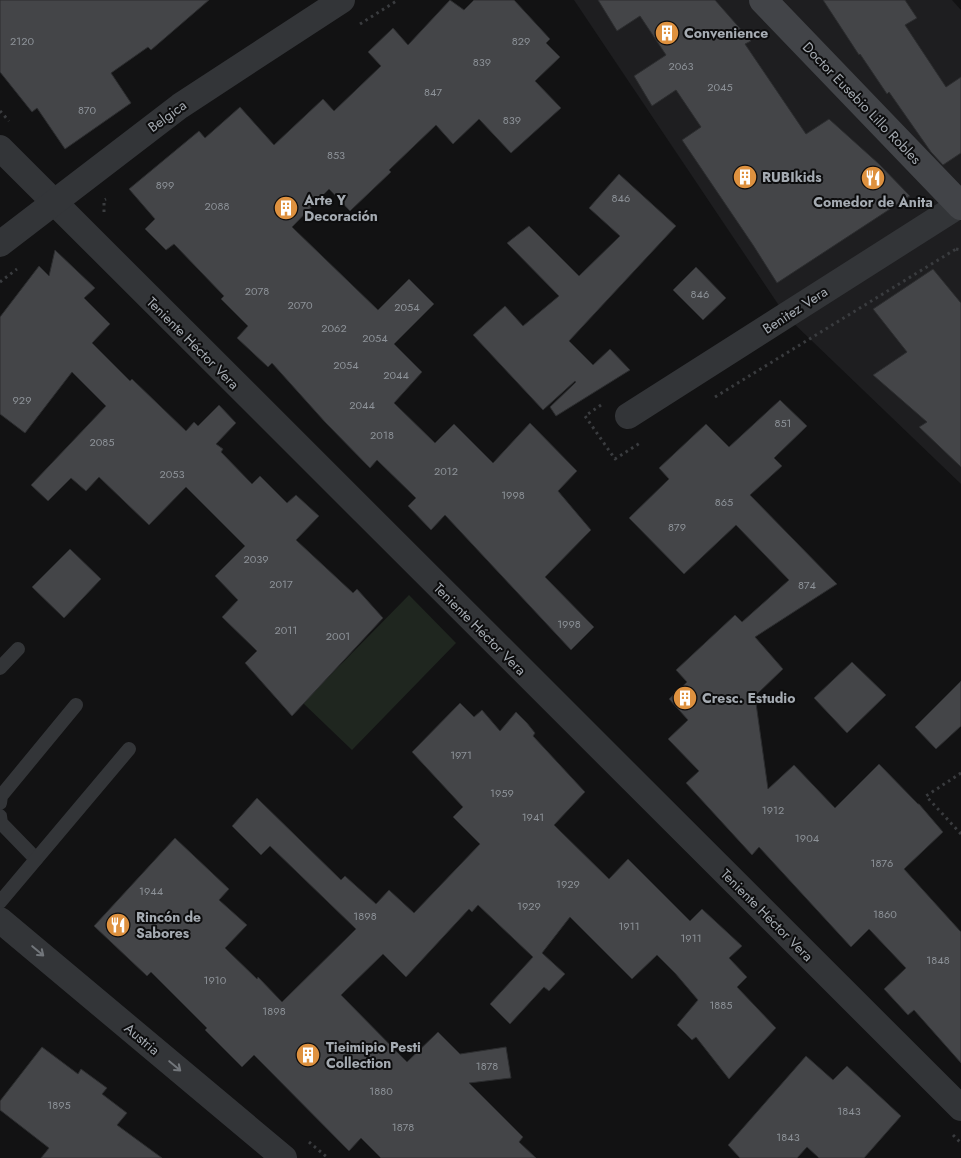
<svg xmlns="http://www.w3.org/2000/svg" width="961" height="1158" viewBox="0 0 961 1158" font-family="Jost,sans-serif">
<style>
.built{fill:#1e1e20}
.green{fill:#1f261f}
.building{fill:#444548;stroke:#2c2d2f}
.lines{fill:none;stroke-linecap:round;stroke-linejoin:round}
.path{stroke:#3a3c3f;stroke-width:3;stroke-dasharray:2.5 4;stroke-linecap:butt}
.lane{stroke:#333538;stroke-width:14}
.street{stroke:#333538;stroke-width:26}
.secondary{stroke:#424448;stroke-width:28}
.oneway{stroke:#72767b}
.labels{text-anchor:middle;stroke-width:4;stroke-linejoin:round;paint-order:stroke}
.number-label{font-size:11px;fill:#8d9298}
.poi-label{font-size:14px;font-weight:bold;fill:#a5abb2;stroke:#0d0d0e;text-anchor:start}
.street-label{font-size:14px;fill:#a5abb2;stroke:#0d0d0e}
</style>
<rect width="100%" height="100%" fill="#121213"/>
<!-- built -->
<path class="built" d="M574 0H952L961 10V484L786 316Z"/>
<!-- green -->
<path class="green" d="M409 595 456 643 352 750 303 703Z"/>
<!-- building -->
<g class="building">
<path d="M0 0H209L151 50 148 47 111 73 131 103 65 149 37 108 32 112 0 72Z"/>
<path d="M450 0 464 10 474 0H514L550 39 546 43 560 57 535 81 561 108 511 153 479 119 453 144 436 125 389 170 391 172 350 211 329 189 292 227 378 310 409 279 434 304 394 344 422 372 394 403 435 443 454 424 493 463 530 423 577 471 558 491 591 530 545 577 594 627 571 650 445 515 431 530 408 506 416 498 377 460 370 468 325 422 272 363 268 367 237 338 248 326 221 299 224 296 174 244 166 250 145 229 155 219 129 189 199 131 205 138 240 107 274 145 323 99 334 111 381 66 368 52 393 28 408 45Z"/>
<path d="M598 0H715L751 41 745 44 806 134 829 119 879 164 910 196 777 283 753 245 682 140 701 127 676 90 652 106 634 76 666 55 640 16 617 31Z"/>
<path d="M823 0H905L917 18 905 25 946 87 961 77V153L943 165 931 152 889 92 887 94 860 54 859 55Z"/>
<path d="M619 174 676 226 569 341 593 365 610 349 630 370 556 416 550 407 576 382 575 381 543 410 473 335 505 306 523 326 559 296 507 243 529 226 579 276 620 236 589 208Z"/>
<path d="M55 250 95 288 84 298 110 324 92 343 130 381 132 379 186 431 194 422 198 426 219 405 236 423 216 444 223 449 221 452 252 484 260 476 287 503 296 495 319 516 296 540 353 593 357 589 383 618 292 716 245 663 257 651 222 617 238 600 215 576 245 546 186 487 149 525 99 477 86 491 71 478 48 501 31 485 106 406 72 372 25 433 0 414V317L39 266 49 276Z"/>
<path d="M696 267 726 298 703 320 673 290Z"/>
<path d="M933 269 961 303V467L919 427 927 422 873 375 907 352 873 309Z"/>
<path d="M780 400 807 426 774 458 782 466 750 495 837 584 755 637 783 669 755 696 768 789 794 765 835 808 879 764 918 804H919L943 832 904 869 961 932V1063L914 1010 908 1015 884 989 906 968 869 929 851 947 759 847 752 855 686 783 699 771 668 739 688 720 669 699 687 682 676 670 735 615 742 622 789 580 736 525 684 574 629 518 669 479 659 468 706 424 729 447Z"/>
<path d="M70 549 101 579 64 618 32 587Z"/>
<path d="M852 662 886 695 847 733 814 698Z"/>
<path d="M961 681V726L936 749 915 727Z"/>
<path d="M460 703 474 717 482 710 500 731 516 712 527 723 535 733 533 736 585 792 554 825 609 879 628 859 690 921 702 909 742 946 729 958 747 977 737 987 776 1028 729 1079 696 1037 692 1040 677 1025 698 1000 675 973 657 955 632 979 570 917 542 953 565 974 549 991 544 987 510 1024 490 1004 533 957 478 905 472 912 469 909 406 977 383 954 341 995 407 1062 438 1032 460 1054 506 1047 511 1078 469 1083 523 1137 519 1142 536 1158H381L361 1138 349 1151 254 1055 242 1067 205 1030 207 1028 151 972 147 976 94 926 175 838 229 889 219 900 247 925 225 948 257 979 258 977 282 1002 356 929 270 846 261 855 232 826 257 798 341 880 345 876 376 904 389 890 414 913 480 844 453 817 463 807 412 752Z"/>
<path d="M42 1047 78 1074 81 1069 107 1088 102 1094 127 1113 117 1125 162 1158H41L49 1148 0 1110V1101Z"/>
<path d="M806 1056 833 1080 847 1066 901 1116 864 1158H819L807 1147 797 1158H740L728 1145Z"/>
</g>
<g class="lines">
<!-- path -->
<g class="path">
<path d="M360 24 398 0"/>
<path d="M0 111 9 121"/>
<path d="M104 212V200L106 199"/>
<path d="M956 249 961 250"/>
<path d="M0 282 17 269"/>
<path d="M715 397 956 249"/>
<path d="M601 405 585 416 615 459 640 443"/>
<path d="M961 773 926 796 961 834"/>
<path d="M953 1135 961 1143"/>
<path d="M309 1142 328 1158"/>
</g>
<!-- lane -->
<g class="lane">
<path d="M0 668 18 649"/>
<path d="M0 803 1 796 76 705"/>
<path d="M0 816 1 823 36 859"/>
<path d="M0 902 129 749"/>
</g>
<!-- street -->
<g class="street">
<path d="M0 148 961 1108"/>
<path d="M0 244 180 106 342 0"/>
<path d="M628 416 961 204"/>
<path d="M0 920 284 1158"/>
</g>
<!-- secondary -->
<path class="secondary" d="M763 0 961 206"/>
</g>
<!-- one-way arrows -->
<defs><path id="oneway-shaft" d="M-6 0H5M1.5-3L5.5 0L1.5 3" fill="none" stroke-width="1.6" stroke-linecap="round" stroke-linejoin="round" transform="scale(1.25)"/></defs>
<g class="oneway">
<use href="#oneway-shaft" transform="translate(38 951) rotate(40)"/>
<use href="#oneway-shaft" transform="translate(175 1066) rotate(40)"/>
</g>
<!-- icons -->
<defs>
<g id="building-disc" transform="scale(1.25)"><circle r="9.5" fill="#de913f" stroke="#0d0d0e"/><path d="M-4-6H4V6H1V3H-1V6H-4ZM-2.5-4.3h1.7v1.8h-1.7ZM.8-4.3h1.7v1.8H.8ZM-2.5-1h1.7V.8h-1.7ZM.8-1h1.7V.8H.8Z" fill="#fff"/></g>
<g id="restaurant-disc" transform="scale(1.25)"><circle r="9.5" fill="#de913f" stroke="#0d0d0e"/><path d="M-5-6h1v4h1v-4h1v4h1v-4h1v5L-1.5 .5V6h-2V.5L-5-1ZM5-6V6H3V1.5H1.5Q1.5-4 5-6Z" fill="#fff"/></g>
</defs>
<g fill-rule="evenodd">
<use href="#building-disc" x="667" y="33"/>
<use href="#building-disc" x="745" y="177"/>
<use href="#restaurant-disc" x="873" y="178"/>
<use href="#building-disc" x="286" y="208"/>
<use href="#building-disc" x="685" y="698"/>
<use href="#restaurant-disc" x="118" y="925"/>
<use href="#building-disc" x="308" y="1055"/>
</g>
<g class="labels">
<!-- number labels -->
<g class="number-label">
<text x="22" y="45">2120</text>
<text x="521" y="45">829</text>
<text x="482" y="66">839</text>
<text x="681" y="70">2063</text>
<text x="720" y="91">2045</text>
<text x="433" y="96">847</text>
<text x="87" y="114">870</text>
<text x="512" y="124">839</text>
<text x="336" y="159">853</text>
<text x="165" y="189">899</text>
<text x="621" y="202">846</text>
<text x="217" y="210">2088</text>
<text x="257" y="295">2078</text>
<text x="700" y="298">846</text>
<text x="300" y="309">2070</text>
<text x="407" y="311">2054</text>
<text x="334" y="332">2062</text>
<text x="375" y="342">2054</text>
<text x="346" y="369">2054</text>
<text x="396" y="379">2044</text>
<text x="22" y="404">929</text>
<text x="362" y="409">2044</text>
<text x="783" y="427">851</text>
<text x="382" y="439">2018</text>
<text x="102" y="446">2085</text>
<text x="446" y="475">2012</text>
<text x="172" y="478">2053</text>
<text x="513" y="499">1998</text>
<text x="724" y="506">865</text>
<text x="677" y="531">879</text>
<text x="256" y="563">2039</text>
<text x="281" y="588">2017</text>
<text x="807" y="589">874</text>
<text x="569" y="628">1998</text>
<text x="286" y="634">2011</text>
<text x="338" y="640">2001</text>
<text x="461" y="759">1971</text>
<text x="502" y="797">1959</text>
<text x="773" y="814">1912</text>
<text x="533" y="821">1941</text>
<text x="807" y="842">1904</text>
<text x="882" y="867">1876</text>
<text x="568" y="888">1929</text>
<text x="151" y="895">1944</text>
<text x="529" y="910">1929</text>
<text x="885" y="918">1860</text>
<text x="365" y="920">1898</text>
<text x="629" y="930">1911</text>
<text x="691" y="942">1911</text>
<text x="938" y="964">1848</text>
<text x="215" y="984">1910</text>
<text x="721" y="1009">1885</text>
<text x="274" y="1015">1898</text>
<text x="487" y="1070">1878</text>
<text x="381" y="1095">1880</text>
<text x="59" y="1109">1895</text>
<text x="849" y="1115">1843</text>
<text x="403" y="1131">1878</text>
<text x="788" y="1141">1843</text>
</g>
<!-- poi labels -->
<g class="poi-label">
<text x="684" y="38">Convenience</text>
<text x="762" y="182">RUBIkids</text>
<text x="304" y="205">Arte Y<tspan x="304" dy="16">Decoración</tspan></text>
<text x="873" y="207" text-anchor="middle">Comedor de Anita</text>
<text x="702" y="703">Cresc. Estudio</text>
<text x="136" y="922">Rincón de<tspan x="136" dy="16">Sabores</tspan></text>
<text x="326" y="1052">Tieimipio Pesti<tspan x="326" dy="16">Collection</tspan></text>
</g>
<!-- street labels -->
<g class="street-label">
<text transform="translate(862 103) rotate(46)" y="5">Doctor Eusebio Lillo Robles</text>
<text transform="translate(167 116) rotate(-36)" y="5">Belgica</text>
<text transform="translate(795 310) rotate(-33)" y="5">Benitez Vera</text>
<text transform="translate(193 343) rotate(45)" y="5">Teniente Héctor Vera</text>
<text transform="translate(480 629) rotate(45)" y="5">Teniente Héctor Vera</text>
<text transform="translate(767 915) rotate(45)" y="5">Teniente Héctor Vera</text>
<text transform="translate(142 1039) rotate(40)" y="5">Austria</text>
</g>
</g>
</svg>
